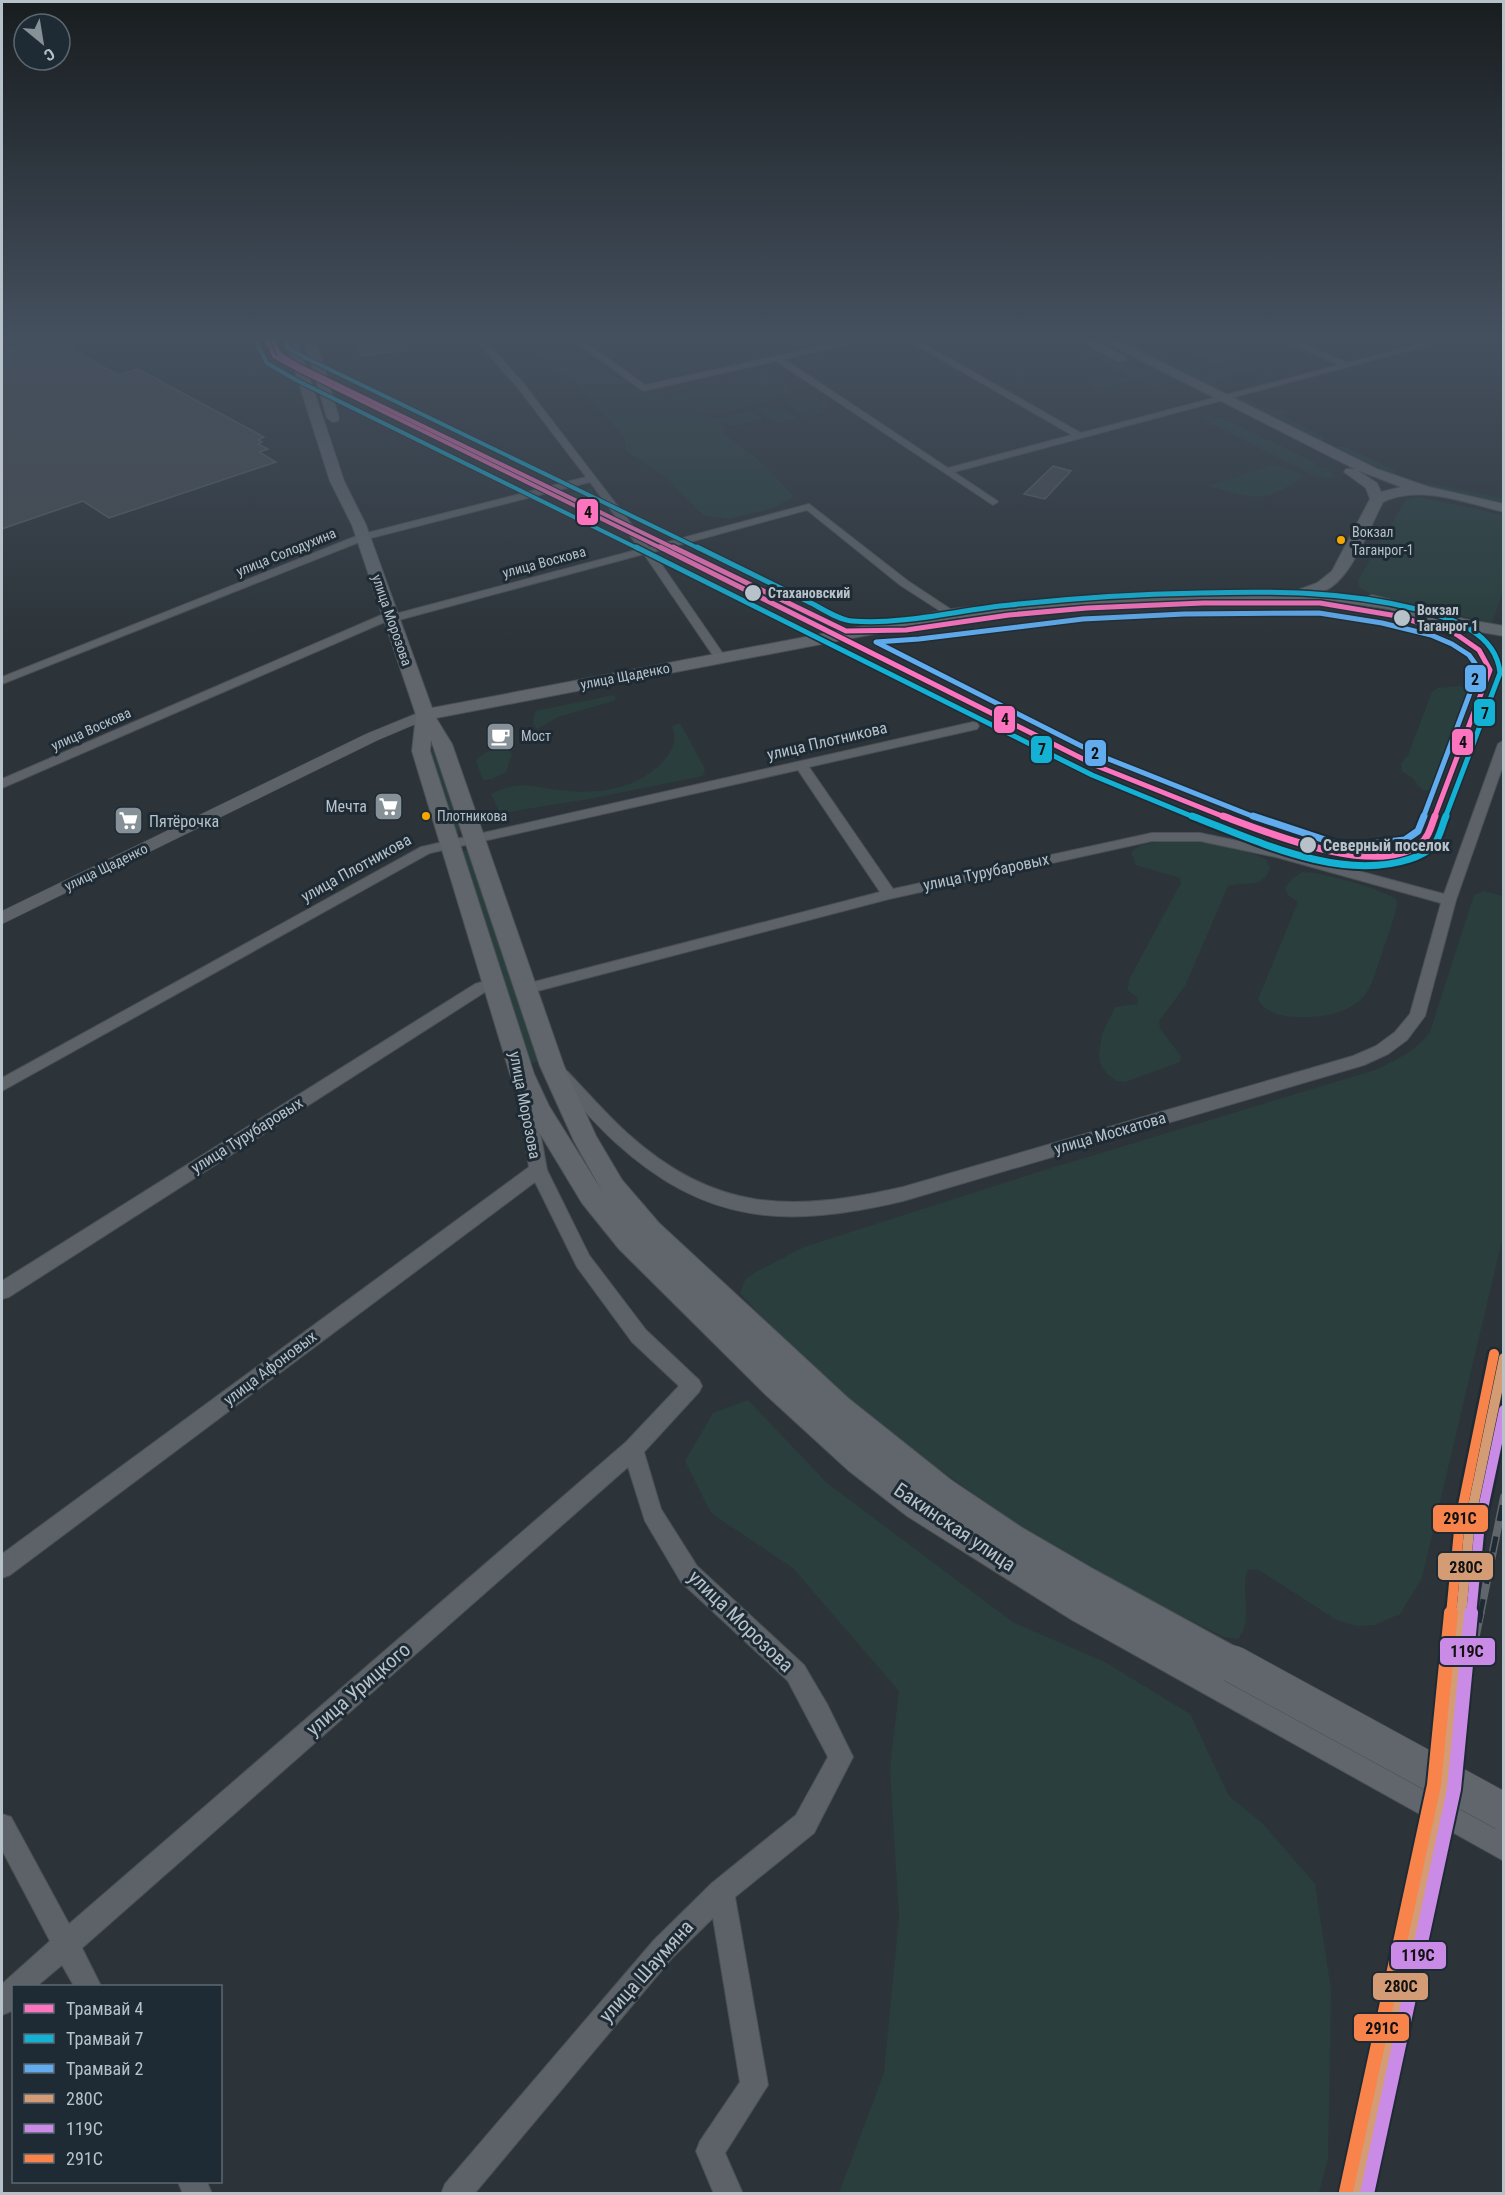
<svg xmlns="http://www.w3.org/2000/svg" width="1505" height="2195" viewBox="0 0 1505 2195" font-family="'Roboto Condensed',sans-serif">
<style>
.green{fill:#293e3d}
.building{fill:#444b4f;stroke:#545c61;stroke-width:1.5}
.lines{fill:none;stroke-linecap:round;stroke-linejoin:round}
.minor-casing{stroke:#4a5054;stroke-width:2}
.tertiary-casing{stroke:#4a5054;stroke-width:1}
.secondary-casing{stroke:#4a5054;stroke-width:2}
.minor{fill:#5c6267;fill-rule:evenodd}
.tertiary{fill:#5c6267;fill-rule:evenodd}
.secondary{fill:#60666c;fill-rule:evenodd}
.rail-far1-casing{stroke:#60666b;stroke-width:8}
.rail-casing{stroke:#60666b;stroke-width:9}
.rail-far1{stroke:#1f2b34;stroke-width:5;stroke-dasharray:16;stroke-linecap:butt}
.rail{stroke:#1f2b34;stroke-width:7;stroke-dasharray:21;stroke-linecap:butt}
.secondary-bridge-casing{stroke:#4a5054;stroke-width:38;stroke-linecap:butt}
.secondary-bridge{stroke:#60666c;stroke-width:37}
.rail-1-far1-casing{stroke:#1f2b34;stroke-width:15}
.rail-1-casing{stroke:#1f2b34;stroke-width:18}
.rail-2-far1-casing{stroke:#1f2b34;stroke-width:15}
.rail-2-casing{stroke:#1f2b34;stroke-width:18}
.rail-3-far1-casing{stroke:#1f2b34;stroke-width:15}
.rail-3-casing{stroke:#1f2b34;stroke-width:18}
.rail-1-far1{stroke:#d39c74;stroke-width:10}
.rail-1{stroke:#d39c74;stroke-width:14}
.rail-2-far1{stroke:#ca8be6;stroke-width:10}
.rail-2{stroke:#ca8be6;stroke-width:14}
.rail-3-far1{stroke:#f8844c;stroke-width:10}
.rail-3{stroke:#f8844c;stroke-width:14}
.tram-1-far2-casing{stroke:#1f2b34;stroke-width:6}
.tram-1-far1-casing{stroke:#1f2b34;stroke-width:8}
.tram-1-casing{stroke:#1f2b34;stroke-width:11}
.tram-2-far2-casing{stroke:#1f2b34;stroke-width:6}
.tram-2-far1-casing{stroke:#1f2b34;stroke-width:8}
.tram-2-casing{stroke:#1f2b34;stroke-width:11}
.tram-3-far1-casing{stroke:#1f2b34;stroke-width:8}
.tram-3-casing{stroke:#1f2b34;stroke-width:11}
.tram-1-far2{stroke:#fc73be;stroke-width:4}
.tram-1-far1{stroke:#fc73be;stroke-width:5}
.tram-1{stroke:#fc73be;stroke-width:7}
.tram-2-far2{stroke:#13b2d5;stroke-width:4}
.tram-2-far1{stroke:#13b2d5;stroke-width:5}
.tram-2{stroke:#13b2d5;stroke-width:7}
.tram-3-far1{stroke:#60acee;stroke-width:5}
.tram-3{stroke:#60acee;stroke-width:7}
.bus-dot{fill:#f7a600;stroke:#1f2b34;stroke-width:2}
.stop-dot{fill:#b6c1ca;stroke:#1f2b34;stroke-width:2}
.labels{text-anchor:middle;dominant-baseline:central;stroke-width:6;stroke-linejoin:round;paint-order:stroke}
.bus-label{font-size:14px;fill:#b6c1ca;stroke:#1f2b34;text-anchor:start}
.far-street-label{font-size:14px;fill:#b6c1ca;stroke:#1f2b34}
.far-stop-label{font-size:14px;font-weight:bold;fill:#b6c1ca;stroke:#1f2b34;text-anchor:start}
.far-poi-label{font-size:14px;fill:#b6c1ca;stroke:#1f2b34;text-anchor:start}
.street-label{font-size:16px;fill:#b6c1ca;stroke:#1f2b34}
.poi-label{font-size:16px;fill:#b6c1ca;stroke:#1f2b34;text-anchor:end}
.stop-label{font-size:16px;font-weight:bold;fill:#b6c1ca;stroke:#1f2b34;text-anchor:start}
.near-street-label{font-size:20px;fill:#b6c1ca;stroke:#1f2b34}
.line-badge{stroke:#1f2b34;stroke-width:2}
.pale-badge-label{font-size:16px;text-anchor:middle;font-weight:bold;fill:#111}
</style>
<rect width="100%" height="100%" fill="#2c3439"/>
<g class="green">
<path d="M527 340H566L603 371 671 400V396L764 376 783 383 790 389C777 406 718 411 697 414L720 419 752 410 764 419 731 426 723 421 724 433 763 464 794 497 773 508 729 519 703 515 665 476 626 451 624 437 592 402Z"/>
<polygon points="1092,340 1100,340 1209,394 1203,395"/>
<polygon points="1164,340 1181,344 1183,342 1180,340 1198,340 1229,354 1230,358 1256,368 1215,379 1214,382 1221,385 1220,392 1123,344 1135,343 1204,377 1234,370 1206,360 1214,356 1191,352"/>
<polygon points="1069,344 1084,346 1125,366 1170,392 1165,392 1140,380 1118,385 1121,391 1119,392 1095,389 1089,383 1108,382 1130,376"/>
<polygon points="814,395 829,407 821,409 825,412 806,417 783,402"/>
<polygon points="1243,399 1270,410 1289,412 1281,415 1324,436 1323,440 1320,441 1275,421 1270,415 1263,414 1239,401"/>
<polygon points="776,404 797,418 797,419 777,423 756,409"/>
<polygon points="1210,415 1227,420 1315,463 1316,467 1328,469 1327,471 1335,474 1328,479 1315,476 1202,419 1203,416"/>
<polygon points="1333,447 1346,447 1396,471 1395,473 1382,470 1363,460 1354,460"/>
<path d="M1273 465 1304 475C1263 506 1255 498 1208 486Z"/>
<polygon points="1415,481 1503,498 1503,503 1427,487"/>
<polygon points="591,488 601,510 595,512 562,495"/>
<polygon points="1418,497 1503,515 1503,591 1492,623 1373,595 1359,587 1358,580 1406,500"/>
<path d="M1460 686 1468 689 1471 696 1435 787 1432 790C1418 793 1420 784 1411 777 1408 775 1405 773 1402 771L1401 764 1408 755 1432 692 1438 688Z"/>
<polygon points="615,695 615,700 610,702 558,717 537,729 533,723 535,711"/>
<path d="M680 723 705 769 703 776 589 799 508 812 499 811 491 794C519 780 531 787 559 790 596 795 639 790 665 759 674 748 677 739 672 726Z"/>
<path d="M507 748 512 754 506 772 492 779 483 780 476 761C483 751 495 749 507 748Z"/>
<polygon points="437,749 464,830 456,832 427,751"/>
<path d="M1167 839C1201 840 1235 845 1266 859L1270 868C1264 889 1245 881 1228 886L1185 986 1159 1021 1160 1029 1181 1056 1180 1062 1125 1082 1117 1081 1107 1074 1100 1063 1099 1054 1102 1034 1115 1007 1138 1004 1137 997 1127 990 1130 978 1181 883 1180 878 1136 865 1131 852 1139 846Z"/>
<polygon points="470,850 540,1061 530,1063 461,851"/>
<path d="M1302 872C1323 872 1378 888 1396 899L1397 904C1394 921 1387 937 1382 953 1377 967 1373 985 1364 996 1348 1015 1317 1018 1294 1017 1281 1016 1264 1012 1258 999L1298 902 1288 895 1285 888 1292 879Z"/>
<path d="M1484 891 1503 896V1236L1422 1578 1400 1614 1374 1625 1356 1626 1335 1619 1259 1570 1248 1569C1239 1592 1255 1619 1238 1639L1224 1637 1093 1572 1026 1530 894 1438 856 1406 772 1328 740 1293 745 1280 754 1273 804 1247 1038 1172 1375 1070C1396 1060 1416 1051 1430 1032L1474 895Z"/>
<polygon points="748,1400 827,1483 1014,1623 1105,1662 1190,1714 1229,1796 1263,1824 1315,1884 1331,1990 1328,2158 1319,2193 839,2193 884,2073 899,1917 890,1768 899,1691 793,1568 711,1513 685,1461 713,1413"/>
</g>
<g class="building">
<polygon points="40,340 56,340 118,375 138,369 264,437 258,440 262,442 258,444 268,449 259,452 276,462 109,518 83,501 2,529 2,351"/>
<polygon points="355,340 407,340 408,350 362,356"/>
<polygon points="1053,466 1071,471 1045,499 1024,494"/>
</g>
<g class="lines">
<defs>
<g id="minor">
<polygon points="476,340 485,340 524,384 649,547 809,504 908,581 958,614 956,616 948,616 900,585 807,510 653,552 726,658 724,660 716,660 644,554 395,621 387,621 2,788 2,779 386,613 395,614 640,549 590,482 367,539 2,684 2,677 359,535 586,477 518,388"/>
<polygon points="573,340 582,340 645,385 849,340 865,340 784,359 948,468 1072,435 907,340 917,340 1081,433 1339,365 1284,340 1295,340 1348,363 1434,340 1448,340 954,472 996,500 998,502 993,505 776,361 643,391"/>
<path d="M973 722 977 723 979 726 977 729 809 767 893 889 1152 833H1200L1277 849 1444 894 1498 744 1504 740V763L1456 900 1425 1016 1407 1040 1388 1054 1364 1065 903 1201C788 1228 707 1226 615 1142 594 1123 575 1100 555 1079L553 1075 555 1071H567C587 1092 606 1114 627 1133 716 1213 792 1212 903 1187L1353 1056 1376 1046 1395 1032 1410 1014 1441 903 1276 857 1200 841H1152L889 899 526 994 521 993 518 989 521 985 526 984 880 892 798 770 430 853 2 1091V1078L421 847Z"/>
<polygon points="494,978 499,979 502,983 499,987 485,992 9,1297 2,1299 2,1281 475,984"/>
<polygon points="525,1087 531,1089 533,1093 547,1170 589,1255 646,1330 699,1380 702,1386 699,1392 644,1452 661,1509 697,1566 804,1665 827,1704 853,1757 814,1833 735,1897 768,2085 725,2153 743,2194 714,2194 696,2151 700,2141 740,2082 713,1918 672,1958 474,2194 441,2194 445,2184 654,1940 712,1883 796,1815 828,1757 788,1681 681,1582 645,1521 628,1467 82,1948 101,1986 74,1986 62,1965 37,1986 14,1986 14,2010 2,2015 2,1984 50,1941 2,1850 2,1814 11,1817 69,1924 626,1442 679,1386 632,1342 577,1267 535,1182 10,1575 2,1578 2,1554 529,1167 517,1093 519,1089"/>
<polygon points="178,2182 207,2182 212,2194 183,2194"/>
</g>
<polygon id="tertiary" points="425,710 433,715 430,718 378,740 2,924 2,911 366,734"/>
<g id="secondary">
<path d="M285 340H297L344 481 366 525 432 708 952 609 1116 593 1298 590 1317 583 1332 571 1370 499 1366 488 1344 472 1346 469H1355L1101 340H1117L1377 469 1429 487 1504 504V512C1465 503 1421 484 1383 502 1370 526 1350 583 1323 591L1366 597 1372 595 1464 619 1504 626V636L1463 629 1388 609 1341 602 1292 599 1116 603 952 619 436 718 452 744 564 1066 596 1136 622 1180 659 1223 848 1398 951 1480 1021 1527 1095 1570 1245 1652 1250 1664 1245 1676 1240 1678 1504 1823V1861L1072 1620 907 1516 849 1471 766 1395 619 1249 582 1203 530 1117 510 1074 412 751 416 715 352 525 330 481ZM1357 470 1401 487 1381 492 1377 483ZM431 740 540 1066 574 1141 602 1191 549 1106 534 1074 430 751Z"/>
<polygon points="304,340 316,340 339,418 338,421 333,422 327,418"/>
<polygon points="1079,340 1095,340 1127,358 1125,361 1117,361"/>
</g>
</defs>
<use href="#minor" class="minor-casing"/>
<use href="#tertiary" class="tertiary-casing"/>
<use href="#secondary" class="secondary-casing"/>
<use href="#minor" class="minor"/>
<use href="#tertiary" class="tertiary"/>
<use href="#secondary" class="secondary"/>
<defs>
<polyline id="rail-far1" points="1480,1615 1504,1497"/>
<polyline id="rail" points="1444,1787 1480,1613"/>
</defs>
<use href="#rail-far1" class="rail-far1-casing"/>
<use href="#rail" class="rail-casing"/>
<use href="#rail-far1" class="rail-far1"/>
<use href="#rail" class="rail"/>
<defs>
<polyline id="secondary-bridge" points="1233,1664 1504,1812"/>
</defs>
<use href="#secondary-bridge" class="secondary-bridge-casing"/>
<use href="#secondary-bridge" class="secondary-bridge"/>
<defs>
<polyline id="rail-1-far1" points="1461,1615 1470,1521 1504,1358"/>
<polyline id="rail-1" points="1356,2194 1444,1787 1461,1613"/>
<polyline id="rail-2-far1" points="1471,1615 1480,1523 1504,1410"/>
<polyline id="rail-2" points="1367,2194 1454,1789 1471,1613"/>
<polyline id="rail-3-far1" points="1451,1615 1460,1520 1494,1354"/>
<polyline id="rail-3" points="1346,2192 1434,1785 1451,1613"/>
</defs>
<use href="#rail-1-far1" class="rail-1-far1-casing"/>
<use href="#rail-1" class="rail-1-casing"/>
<use href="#rail-2-far1" class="rail-2-far1-casing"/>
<use href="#rail-2" class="rail-2-casing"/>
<use href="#rail-3-far1" class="rail-3-far1-casing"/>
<use href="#rail-3" class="rail-3-casing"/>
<use href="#rail-1-far1" class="rail-1-far1"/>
<use href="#rail-1" class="rail-1"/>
<use href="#rail-2-far1" class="rail-2-far1"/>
<use href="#rail-2" class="rail-2"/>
<use href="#rail-3-far1" class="rail-3-far1"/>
<use href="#rail-3" class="rail-3"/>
<defs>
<g id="tram-1-far2">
<polyline points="267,340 274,356 301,371 663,549"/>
<polyline points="273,340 279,354 299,366 676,549"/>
</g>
<g id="tram-1-far1">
<polyline points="660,547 1097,766 1227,818"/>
<polyline points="673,547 846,631 906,630 1009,615 1087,608 1203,603 1320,603 1397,616 1456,634 1479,650 1490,670 1434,818"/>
</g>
<path id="tram-1" d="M1223 816C1269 833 1376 878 1420 844 1429 837 1431 826 1435 816"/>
<g id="tram-2-far2">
<polyline points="285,340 287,347 304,357 700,549"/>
<polyline points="257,344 267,363 296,380 639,549"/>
</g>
<g id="tram-2-far1">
<polyline points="636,547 1092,775 1196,818"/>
<path d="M697 547C735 566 773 584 811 603 823 609 839 620 852 621 905 625 958 610 1010 605 1073 598 1137 594 1200 593 1274 591 1344 591 1416 609 1451 618 1496 632 1500 673L1445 818"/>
</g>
<path id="tram-2" d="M1192 816C1257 841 1340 882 1410 859 1419 856 1426 853 1433 846 1440 838 1442 825 1446 816"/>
<polyline id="tram-3-far1" points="1257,818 1101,756 876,642 919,639 1083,619 1184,614 1319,613 1382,623 1431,635 1452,644 1469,655 1479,669 1423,818"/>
<polyline id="tram-3" points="1253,816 1337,844 1360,845 1405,840 1418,831 1424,816"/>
</defs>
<use href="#tram-1-far2" class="tram-1-far2-casing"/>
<use href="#tram-1-far1" class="tram-1-far1-casing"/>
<use href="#tram-1" class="tram-1-casing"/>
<use href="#tram-2-far2" class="tram-2-far2-casing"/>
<use href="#tram-2-far1" class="tram-2-far1-casing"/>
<use href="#tram-2" class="tram-2-casing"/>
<use href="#tram-3-far1" class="tram-3-far1-casing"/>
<use href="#tram-3" class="tram-3-casing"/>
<use href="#tram-1-far2" class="tram-1-far2"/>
<use href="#tram-1-far1" class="tram-1-far1"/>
<use href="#tram-1" class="tram-1"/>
<use href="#tram-2-far2" class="tram-2-far2"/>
<use href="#tram-2-far1" class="tram-2-far1"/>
<use href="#tram-2" class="tram-2"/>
<use href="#tram-3-far1" class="tram-3-far1"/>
<use href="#tram-3" class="tram-3"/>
</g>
<linearGradient id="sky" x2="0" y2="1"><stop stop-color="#181d1f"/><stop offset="0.52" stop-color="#45505f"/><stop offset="1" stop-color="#45505f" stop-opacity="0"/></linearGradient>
<rect width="1505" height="648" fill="url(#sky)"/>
<defs>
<symbol id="cafe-square" viewBox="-11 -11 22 22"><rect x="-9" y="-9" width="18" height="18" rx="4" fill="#869097" stroke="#1f2b34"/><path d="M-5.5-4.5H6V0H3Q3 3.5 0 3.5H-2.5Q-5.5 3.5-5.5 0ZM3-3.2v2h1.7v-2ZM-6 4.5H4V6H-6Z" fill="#fff"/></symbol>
<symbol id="supermarket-square" viewBox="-11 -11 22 22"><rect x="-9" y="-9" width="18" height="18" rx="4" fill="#869097" stroke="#1f2b34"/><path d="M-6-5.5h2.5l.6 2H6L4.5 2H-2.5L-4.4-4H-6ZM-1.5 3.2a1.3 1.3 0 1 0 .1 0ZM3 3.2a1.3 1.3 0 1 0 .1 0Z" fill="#fff"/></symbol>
</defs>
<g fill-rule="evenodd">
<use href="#cafe-square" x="484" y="720" width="33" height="33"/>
<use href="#supermarket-square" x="372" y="790" width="33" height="33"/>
<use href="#supermarket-square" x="112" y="804" width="33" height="33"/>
</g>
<g class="bus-dot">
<circle cx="1341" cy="540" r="5"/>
<circle cx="426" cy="816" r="5"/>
</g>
<g class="stop-dot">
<circle cx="753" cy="593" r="9"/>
<circle cx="1402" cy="618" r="9"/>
<circle cx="1308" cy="845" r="9"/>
</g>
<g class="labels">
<g class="bus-label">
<text x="1352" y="532">Вокзал<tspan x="1352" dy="18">Таганрог-1</tspan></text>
<text x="437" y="816">Плотникова</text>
</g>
<g class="far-street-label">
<text transform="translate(286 552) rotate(-22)">улица Солодухина</text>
<text transform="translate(544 562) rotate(-15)">улица Воскова</text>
<text transform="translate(392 620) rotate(71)">улица Морозова</text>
<text transform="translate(625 676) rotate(-11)">улица Щаденко</text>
<text transform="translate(91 729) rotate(-24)">улица Воскова</text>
<text transform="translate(106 867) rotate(-26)">улица Щаденко</text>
</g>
<g class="far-stop-label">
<text x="768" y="593">Стахановский</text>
<text x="1417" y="610">Вокзал<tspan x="1417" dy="16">Таганрог 1</tspan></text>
</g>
<g class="far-poi-label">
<text x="521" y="736">Мост</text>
</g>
<g class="street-label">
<text transform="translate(827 741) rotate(-13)">улица Плотникова</text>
<text transform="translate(356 868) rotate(-29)">улица Плотникова</text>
<text transform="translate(986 872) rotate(-12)">улица Турубаровых</text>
<text transform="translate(525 1105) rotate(79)">улица Морозова</text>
<text transform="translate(1110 1133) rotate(-16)">улица Москатова</text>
<text transform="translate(247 1135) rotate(-32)">улица Турубаровых</text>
<text transform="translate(270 1368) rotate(-37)">улица Афоновых</text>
</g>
<g class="poi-label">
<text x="367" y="806">Мечта</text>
<text x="149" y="821" text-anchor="start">Пятёрочка</text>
</g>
<g class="stop-label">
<text x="1323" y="845">Северный поселок</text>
</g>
<g class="near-street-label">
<text transform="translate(955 1527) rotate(34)">Бакинская улица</text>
<text transform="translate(741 1621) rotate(44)">улица Морозова</text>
<text transform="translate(358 1689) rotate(-41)">улица Урицкого</text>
<text transform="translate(646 1971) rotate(-48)">улица Шаумяна</text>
</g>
</g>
<g class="line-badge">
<rect x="576" y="498" width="23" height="28" rx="6" fill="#fc73be"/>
<rect x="1464" y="664" width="23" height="29" rx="6" fill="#60acee"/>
<rect x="1473" y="698" width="23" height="29" rx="6" fill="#13b2d5"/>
<rect x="993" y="705" width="23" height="29" rx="6" fill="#fc73be"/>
<rect x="1451" y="728" width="23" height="28" rx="6" fill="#fc73be"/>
<rect x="1030" y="735" width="23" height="29" rx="6" fill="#13b2d5"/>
<rect x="1084" y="739" width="23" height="28" rx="6" fill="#60acee"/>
<rect x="1432" y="1504" width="57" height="29" rx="6" fill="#f8844c"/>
<rect x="1437" y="1552" width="57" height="29" rx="6" fill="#d39c74"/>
<rect x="1439" y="1637" width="57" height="29" rx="6" fill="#ca8be6"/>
<rect x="1390" y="1941" width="57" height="29" rx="6" fill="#ca8be6"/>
<rect x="1372" y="1972" width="57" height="29" rx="6" fill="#d39c74"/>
<rect x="1353" y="2013" width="57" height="29" rx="6" fill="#f8844c"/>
</g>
<g class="pale-badge-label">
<text x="588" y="518">4</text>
<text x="1475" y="685">2</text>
<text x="1485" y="719">7</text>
<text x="1005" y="725">4</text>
<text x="1463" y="748">4</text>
<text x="1042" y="755">7</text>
<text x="1095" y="759">2</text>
<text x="1460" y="1524">291С</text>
<text x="1466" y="1573">280С</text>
<text x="1467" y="1657">119С</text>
<text x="1418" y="1961">119С</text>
<text x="1401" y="1992">280С</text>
<text x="1382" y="2034">291С</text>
</g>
<rect width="1505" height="2195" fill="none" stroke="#b6c1ca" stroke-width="6"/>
<rect x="12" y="1985" width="210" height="198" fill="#1f2b34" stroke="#5b6770" stroke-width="1.5"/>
<rect x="24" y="2004" width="30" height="9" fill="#fc73be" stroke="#5b6770" stroke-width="1.5"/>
<text x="66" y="2015" font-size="18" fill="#b6c1ca">Трамвай 4</text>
<rect x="24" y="2034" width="30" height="9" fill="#13b2d5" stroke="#5b6770" stroke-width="1.5"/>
<text x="66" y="2045" font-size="18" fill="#b6c1ca">Трамвай 7</text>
<rect x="24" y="2064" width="30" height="9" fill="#60acee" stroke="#5b6770" stroke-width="1.5"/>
<text x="66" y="2075" font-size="18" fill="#b6c1ca">Трамвай 2</text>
<rect x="24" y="2094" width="30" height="9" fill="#d39c74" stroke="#5b6770" stroke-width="1.5"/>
<text x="66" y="2105" font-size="18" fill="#b6c1ca">280С</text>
<rect x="24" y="2124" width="30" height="9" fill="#ca8be6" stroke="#5b6770" stroke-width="1.5"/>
<text x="66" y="2135" font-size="18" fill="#b6c1ca">119С</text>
<rect x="24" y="2154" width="30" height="9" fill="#f8844c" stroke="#5b6770" stroke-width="1.5"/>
<text x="66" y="2165" font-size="18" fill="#b6c1ca">291С</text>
<g transform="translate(42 42) rotate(150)"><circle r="28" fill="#1f2b34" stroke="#5b6770" stroke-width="1.5"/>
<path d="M0-4.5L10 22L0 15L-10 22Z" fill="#869097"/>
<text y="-9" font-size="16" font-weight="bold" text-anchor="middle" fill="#b6c1ca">С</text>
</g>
</svg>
